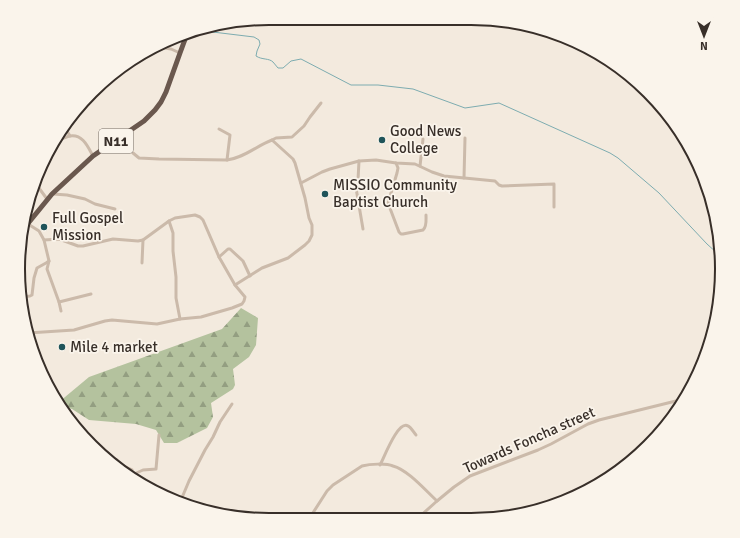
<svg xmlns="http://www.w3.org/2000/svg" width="740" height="538" viewBox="0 0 740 538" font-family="Signika,sans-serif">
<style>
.forest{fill:url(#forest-firs)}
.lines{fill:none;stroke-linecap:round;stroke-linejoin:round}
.stream{stroke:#7dacb0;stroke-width:1}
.minor{stroke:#cbbaaa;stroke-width:3}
.trunk{stroke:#6a584e;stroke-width:5}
.poi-dot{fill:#1f545a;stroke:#faf4eb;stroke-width:1.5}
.labels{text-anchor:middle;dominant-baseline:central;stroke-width:3.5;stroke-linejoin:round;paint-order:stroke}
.shield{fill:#faf4eb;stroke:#726a63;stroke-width:1}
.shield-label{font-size:14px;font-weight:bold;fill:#382f29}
.poi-label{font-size:15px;fill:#382f29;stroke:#faf4eb;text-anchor:start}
.street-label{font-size:15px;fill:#382f29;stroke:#faf4eb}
.rim{fill:none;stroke:#382f29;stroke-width:2}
</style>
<defs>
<pattern id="forest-firs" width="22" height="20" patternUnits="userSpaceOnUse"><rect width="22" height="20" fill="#b4c29e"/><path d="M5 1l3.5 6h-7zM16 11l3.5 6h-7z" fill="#939e81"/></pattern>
</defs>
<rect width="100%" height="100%" fill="#f3eade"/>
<polygon class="forest" points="241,308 258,318 256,345 249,357 233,369 235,385 233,389 211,403 213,417 207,428 177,443 164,443 156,430 136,424 89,420 72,409 61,406 59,402 89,377 222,329"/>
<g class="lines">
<path class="stream" d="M196 30 254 37 259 40 260 44 257 51 256 56C262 60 269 58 273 62 275 64 276 66 278 68H283L291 61 301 59 351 85H378L413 89 465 108 499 103 610 153 618 158 659 193 707 244 717 253"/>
<g class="minor">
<polyline points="159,47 171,49 180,53"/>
<polyline points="66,125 67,131 70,136"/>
<polyline points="219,129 230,135 227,160"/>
<polyline points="272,140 276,138 292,137 304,126 310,117 321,103"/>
<path d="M54 142C59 140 65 137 70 136 83 134 88 147 93 156"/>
<path d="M113 144 127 148 139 158 159 159 227 160C244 158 256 146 272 140L293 159 295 163 305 198 309 218 312 225V235L309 241 305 245 288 258 262 268 235 285"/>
<polyline points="359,161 358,180 356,188 363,229"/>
<path d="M396 163 398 168 397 173 388 203 399 232 401 234H403L423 230C427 227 426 220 426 215"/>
<polyline points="420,166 423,139"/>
<polyline points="464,178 465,138"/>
<polyline points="301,183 322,172 330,169 359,161 376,160 396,163 415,164 432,172 444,176 495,181 499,185 502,186 554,184 554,207"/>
<polyline points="36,184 47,199"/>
<polyline points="53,194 67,195 85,199 95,204 115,209"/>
<polyline points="169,221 173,233 173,251 176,277 176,298 180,319"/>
<polyline points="28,224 39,231 44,240 49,261 47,269 59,302 61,311"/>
<polyline points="219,257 228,249 230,249 243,261 250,276"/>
<polyline points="142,263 143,240"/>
<polyline points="20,297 30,296 32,295 34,278 37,268 46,263 49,261"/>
<polyline points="59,302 91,294"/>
<polyline points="28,333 74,330 105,321 112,320 157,324 180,319 201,317 232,308 242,304 244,301 245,297 235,285 219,257 203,220 200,217 195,215 175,218 169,221 143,240 138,241 113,239 83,246 78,246 59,239 44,240"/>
<polyline points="108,460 117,460 118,464 132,470 131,477"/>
<path d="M380 465C384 458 398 420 408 426 411 427 414 433 416 435"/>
<polyline points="132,475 143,470 156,469 159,435"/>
<polyline points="181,500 189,481 205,450 213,437 220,422 232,404"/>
<polyline points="418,518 437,501 454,487 470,476 538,450 551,444 588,424 599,420 684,399"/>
<path d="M309 519 327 491 333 485 362 466C370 464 386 463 393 466 408 470 425 490 437 501"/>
</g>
<polyline class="trunk" points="21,232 52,194 93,156 144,121 155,110 161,102 166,92 180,53 187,34"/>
</g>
<g class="poi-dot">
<circle cx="382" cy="140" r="4"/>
<circle cx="325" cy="194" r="4"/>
<circle cx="44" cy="227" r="4"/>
<circle cx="62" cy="347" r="4"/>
</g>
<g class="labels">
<rect class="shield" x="99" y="129" width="34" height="24" rx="3"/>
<g class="shield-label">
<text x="116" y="141">N11</text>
</g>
<g class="poi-label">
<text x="390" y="131">Good News<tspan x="390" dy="17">College</tspan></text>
<text x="333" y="185">MISSIO Community<tspan x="333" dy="17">Baptist Church</tspan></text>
<text x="52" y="218">Full Gospel<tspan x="52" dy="17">Mission</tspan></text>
<text x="70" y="347">Mile 4 market</text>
</g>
<g class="street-label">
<text transform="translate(529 440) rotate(-24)">Towards Foncha street</text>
</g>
</g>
<path d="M0 0H740V538H0ZM269 25H471A244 244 0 0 1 715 269V269A244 244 0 0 1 471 513H269A244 244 0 0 1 25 269V269A244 244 0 0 1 269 25Z" fill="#faf4eb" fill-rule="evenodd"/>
<path class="rim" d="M269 25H471A244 244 0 0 1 715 269V269A244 244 0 0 1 471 513H269A244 244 0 0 1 25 269V269A244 244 0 0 1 269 25Z"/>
<g transform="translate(704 36) rotate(180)" stroke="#faf4eb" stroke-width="3" paint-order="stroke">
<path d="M0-3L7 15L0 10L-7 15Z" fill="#382f29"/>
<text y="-6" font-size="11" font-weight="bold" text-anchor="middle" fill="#382f29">N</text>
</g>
</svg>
